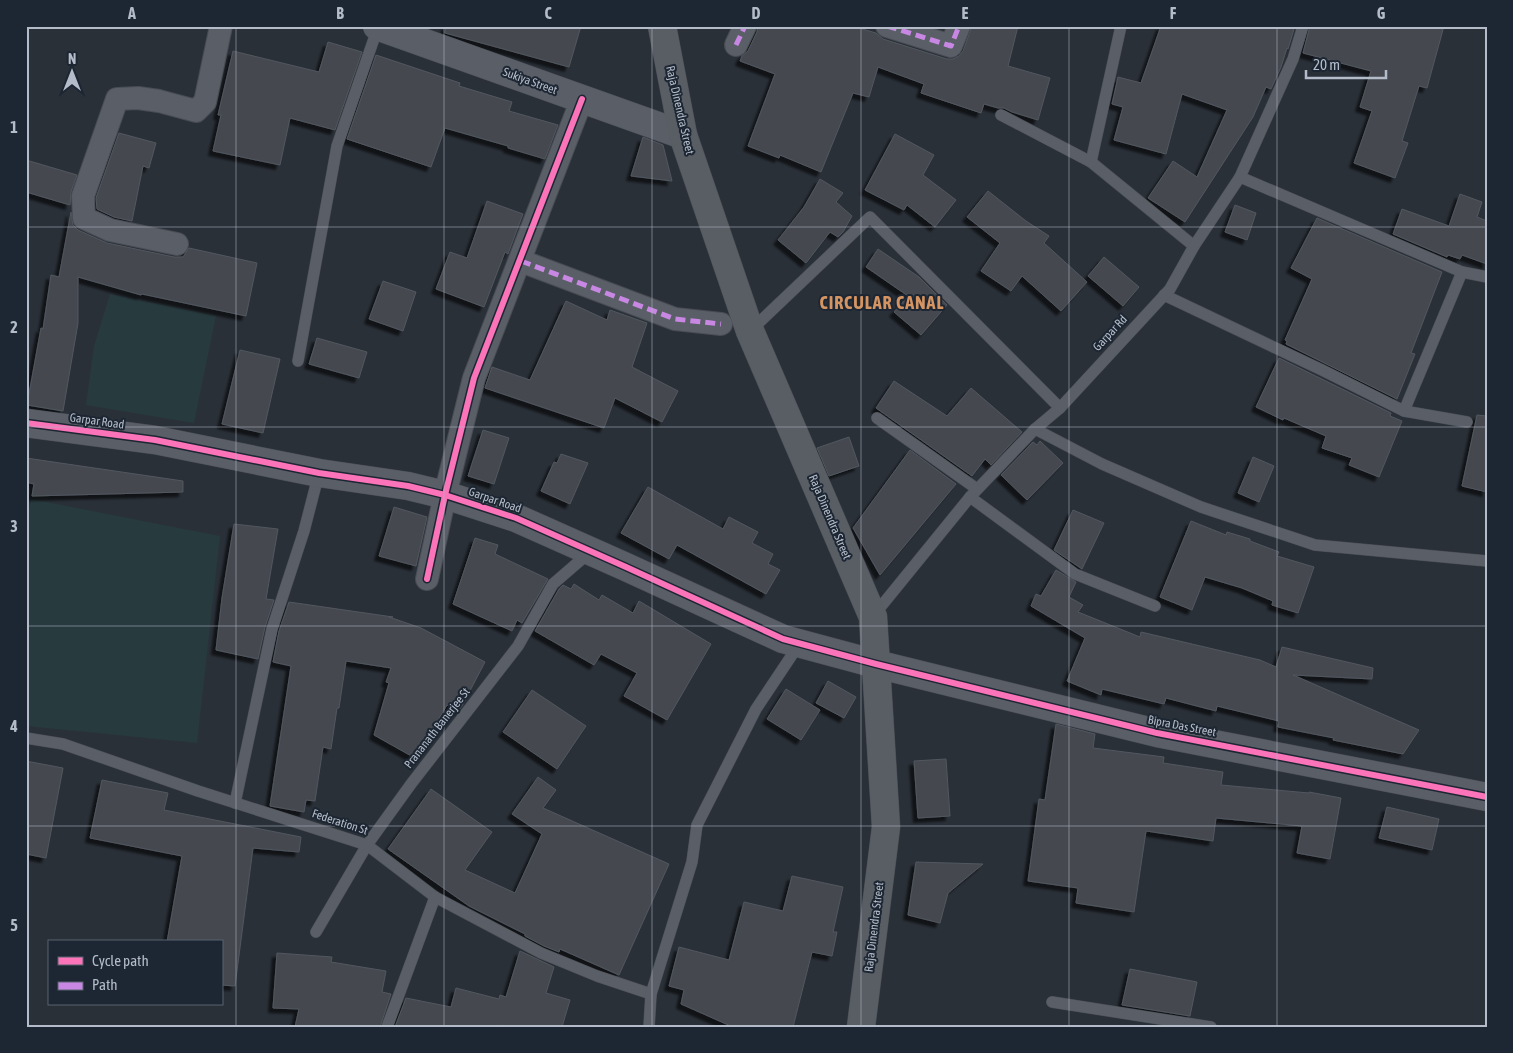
<svg xmlns="http://www.w3.org/2000/svg" width="1513" height="1053" viewBox="0 0 1513 1053" font-family="'Asap Condensed',sans-serif">
<style>
.green{fill:#273a3e}
.building{fill:#444950;stroke:#52575f;filter:url(#shadow)}
.lines{fill:none;stroke-linecap:round;stroke-linejoin:round}
.service-casing{stroke:#484c53;stroke-width:12}
.minor-casing{stroke:#484c53;stroke-width:24}
.tertiary-casing{stroke:#484c53;stroke-width:29}
.secondary-casing{stroke:#484c53;stroke-width:29}
.service{stroke:#5a5e66;stroke-width:11}
.minor{stroke:#5a5e66;stroke-width:22}
.tertiary{stroke:#5a5e66;stroke-width:28}
.secondary{stroke:#595d64;stroke-width:28}
.quiet{stroke:#c787e3;stroke-width:5;stroke-dasharray:10 5;stroke-linecap:butt}
.cycleway-casing{stroke:#1d2633;stroke-width:9}
.cycleway{stroke:#fb73b8;stroke-width:6}
.grid{fill:none;stroke:#b4bcc9;stroke-width:1;stroke-opacity:0.55}
.labels{text-anchor:middle;dominant-baseline:central;stroke-width:4;stroke-linejoin:round;paint-order:stroke}
.street-label{font-size:12px;fill:#b4bcc9;stroke:#1d2633}
.district-label{font-size:18px;font-weight:bold;letter-spacing:1px;fill:#d59563;stroke:#1d2633}
.neatline{fill:none;stroke:#b4bcc9;stroke-width:2}
.grid-label{font-size:16px;text-anchor:middle;font-weight:bold;fill:#b4bcc9}
</style>
<defs>
<filter id="shadow"><feDropShadow dx="-4.5" dy="4.5" stdDeviation="1" flood-color="#0009"/></filter>
</defs>
<rect width="100%" height="100%" fill="#2a3038"/>
<g class="green">
<polygon points="110,294 216,316 194,423 86,405 94,346"/>
<polygon points="31,499 220,536 197,743 26,726 26,524"/>
</g>
<g class="building">
<polygon points="446,26 581,26 569,67 445,33"/>
<polygon points="758,26 852,26 876,33 883,39 947,59 953,59 959,56 963,51 972,26 1018,26 1008,66 1050,78 1038,120 1012,112 1004,108 998,108 984,104 981,113 921,93 924,84 878,67 869,97 853,93 821,172 780,155 779,158 748,146 775,74 740,61 742,56 748,51 757,32"/>
<polygon points="1161,26 1295,26 1288,49 1287,48 1281,67 1271,89 1266,87 1253,117 1185,222 1148,198 1173,161 1197,177 1227,110 1182,94 1166,154 1114,140 1123,107 1112,104 1118,77 1141,83"/>
<polygon points="1310,26 1444,26 1427,88 1419,86 1402,141 1408,143 1395,178 1354,163 1372,111 1360,107 1371,71 1303,53"/>
<polygon points="328,42 362,52 335,130 290,118 280,165 213,151 221,115 218,115 233,51 319,72"/>
<polygon points="376,55 460,83 459,86 512,102 509,111 558,125 545,159 508,148 508,146 445,128 431,167 347,139"/>
<polygon points="119,133 156,143 149,168 143,166 132,221 114,217 97,209 96,198"/>
<polygon points="895,134 934,155 923,175 956,200 935,227 907,205 904,210 865,190"/>
<polygon points="643,137 663,145 672,181 631,176"/>
<polygon points="26,160 77,175 71,192 70,205 26,192"/>
<polygon points="820,179 843,193 836,202 852,216 843,232 838,237 830,232 806,263 778,240 804,207"/>
<polygon points="988,191 1026,221 1049,236 1044,243 1087,282 1061,311 1022,276 1011,291 981,271 1000,243 967,217"/>
<polygon points="1460,194 1482,202 1477,217 1487,221 1487,264 1462,255 1460,259 1448,255 1447,257 1393,234 1402,209 1449,226"/>
<polygon points="487,201 523,214 508,254 505,252 484,307 436,289 450,252 467,258"/>
<polygon points="1235,205 1256,213 1247,240 1225,232"/>
<polygon points="71,212 73,225 78,230 107,243 174,257 183,257 189,248 257,263 246,316 142,294 141,295 78,277 78,323 63,411 27,405 41,328 43,329 51,275 59,277"/>
<polygon points="1317,218 1442,272 1411,353 1415,354 1397,399 1286,344 1287,341 1285,340 1312,279 1291,268"/>
<polygon points="878,249 919,277 947,305 921,335 894,312 908,296 866,267"/>
<polygon points="1104,257 1139,287 1123,306 1088,276"/>
<polygon points="383,281 416,292 403,331 369,319"/>
<polygon points="566,301 607,320 610,310 647,323 632,367 678,391 662,422 615,398 604,428 485,388 492,367 530,380"/>
<polygon points="317,338 367,352 359,378 309,364"/>
<polygon points="240,350 280,359 263,433 222,424"/>
<polygon points="1279,358 1391,413 1390,416 1402,421 1379,477 1349,465 1352,458 1322,448 1326,436 1284,418 1283,420 1256,407"/>
<polygon points="894,381 947,416 971,388 1022,432 991,465 985,459 972,476 876,408"/>
<polygon points="1477,415 1487,416 1487,492 1462,486"/>
<polygon points="483,430 509,438 494,484 468,476"/>
<polygon points="849,437 859,466 829,476 817,448"/>
<polygon points="1040,441 1063,463 1027,500 1001,475 1033,442 1037,445"/>
<polygon points="910,450 956,484 880,575 853,528"/>
<polygon points="561,454 588,463 570,504 541,491 554,462 557,463"/>
<polygon points="1253,457 1274,466 1259,502 1238,493"/>
<polygon points="26,458 183,481 183,492 32,496 34,484 26,482"/>
<polygon points="648,487 723,529 729,517 758,532 752,543 773,554 768,564 780,570 766,594 677,545 669,559 621,533"/>
<polygon points="394,507 427,517 416,566 379,556"/>
<polygon points="1073,510 1104,523 1082,569 1054,550"/>
<polygon points="1191,521 1226,535 1227,532 1250,539 1250,541 1279,552 1277,556 1314,567 1298,613 1272,605 1273,601 1242,588 1205,577 1192,610 1160,597"/>
<polygon points="234,524 278,529 266,599 274,600 265,627 258,659 216,650 222,598"/>
<polygon points="475,538 498,545 495,554 548,579 522,623 517,620 512,631 453,604"/>
<polygon points="1056,570 1076,582 1069,597 1083,605 1078,612 1140,637 1141,632 1260,660 1276,667 1282,647 1373,668 1372,679 1293,675 1419,730 1403,754 1333,740 1334,738 1278,727 1279,721 1217,706 1216,711 1166,698 1164,704 1102,689 1101,695 1067,681 1085,638 1031,606 1036,594 1041,596"/>
<polygon points="574,584 599,600 602,595 633,613 639,601 711,644 667,720 624,696 637,673 601,654 594,665 535,631 559,589 563,585 571,589"/>
<polygon points="289,602 393,617 389,617 421,628 485,662 462,706 458,711 447,705 415,758 374,735 389,683 386,682 391,668 346,661 339,708 337,708 331,749 323,747 315,801 306,800 304,812 270,806 291,666 273,662 279,631"/>
<polygon points="828,681 856,697 844,718 816,703"/>
<polygon points="786,689 820,710 801,740 767,719"/>
<polygon points="532,690 586,726 557,769 503,732"/>
<polygon points="1056,724 1095,734 1093,748 1164,757 1163,763 1223,772 1221,785 1309,793 1309,792 1341,798 1330,859 1297,853 1302,826 1216,818 1213,841 1146,831 1134,912 1076,903 1078,888 1028,881 1039,799 1045,800"/>
<polygon points="946,759 950,816 918,818 914,761"/>
<polygon points="26,761 63,768 46,858 26,854"/>
<polygon points="538,777 556,790 543,808 669,864 619,975 560,949 559,952 544,946 525,936 525,934 469,906 388,849 431,789 492,832 465,870 515,893 542,834 512,814"/>
<polygon points="102,780 168,793 164,810 301,837 299,852 253,848 235,986 221,985 221,942 167,942 182,856 90,838"/>
<polygon points="1387,807 1439,819 1432,850 1379,838"/>
<polygon points="916,862 983,864 948,893 940,923 908,915"/>
<polygon points="792,876 843,887 833,932 837,932 832,956 812,952 793,1027 733,1027 681,1004 684,990 669,986 679,947 729,960 744,902 783,911"/>
<polygon points="520,951 554,967 546,993 570,1000 562,1027 500,1027 496,1025 496,1027 395,1027 406,998 451,1007 456,988 499,999 500,995 506,997"/>
<polygon points="277,953 332,957 331,962 386,971 382,992 391,994 380,1027 295,1027 299,1009 273,1008"/>
<polygon points="1130,969 1197,982 1190,1016 1122,1005"/>
</g>
<g class="lines">
<defs>
<g id="service">
<polyline points="1001,115 1091,162 1194,246"/>
<polyline points="1091,162 1121,26"/>
<polyline points="1240,177 1462,272 1487,277"/>
<polyline points="1164,295 1322,370 1404,411 1467,422"/>
<polyline points="750,331 870,217 1060,408"/>
<polyline points="298,361 337,146 378,27"/>
<polyline points="1404,411 1462,272"/>
<polyline points="877,418 977,489"/>
<polyline points="1035,429 1102,464 1201,507 1315,545 1487,561"/>
<polyline points="970,497 1075,574 1155,606"/>
<polyline points="874,615 970,497 1035,429 1060,408 1170,289 1194,246 1240,177 1293,59 1303,26"/>
<polyline points="26,738 63,744 198,791 367,845 435,897 541,953 597,976 651,994"/>
<polyline points="235,803 272,629 304,531 319,473"/>
<polyline points="316,932 367,845 411,784 518,646 553,584 590,552"/>
<polyline points="1052,1002 1211,1027"/>
<polyline points="387,1027 435,897"/>
<polyline points="649,1027 651,994 692,862 697,825 756,709 800,643"/>
</g>
<g id="minor">
<polyline points="887,26 951,46 959,26"/>
<polyline points="736,45 745,26"/>
<polyline points="177,244 110,230 84,218 83,196 117,99 138,98 159,101 196,111 205,102 221,26"/>
<polyline points="521,261 675,319 721,324"/>
<polyline points="427,579 445,495 474,378 582,99"/>
</g>
<g id="tertiary">
<polyline points="377,26 683,135"/>
<polyline points="26,423 155,440 319,473 408,486 445,495 516,518 626,567 783,639 876,664 1157,733 1487,797"/>
</g>
<polyline id="secondary" points="662,26 683,135 750,331 873,617 886,827 861,1027"/>
</defs>
<use href="#service" class="service-casing"/>
<use href="#minor" class="minor-casing"/>
<use href="#tertiary" class="tertiary-casing"/>
<use href="#secondary" class="secondary-casing"/>
<use href="#service" class="service"/>
<use href="#minor" class="minor"/>
<use href="#tertiary" class="tertiary"/>
<use href="#secondary" class="secondary"/>
<g class="quiet">
<polyline points="887,26 951,46 959,26"/>
<polyline points="736,45 745,26"/>
<polyline points="521,261 675,319 721,324"/>
</g>
<defs>
<g id="cycleway">
<polyline points="26,423 155,440 319,473 408,486 445,495 516,518 626,567 783,639 876,664 1157,733 1487,797"/>
<polyline points="427,579 445,495 474,378 582,99"/>
</g>
</defs>
<use href="#cycleway" class="cycleway-casing"/>
<use href="#cycleway" class="cycleway"/>
</g>
<path class="grid" d="M236 26V1027M444 26V1027M652 26V1027M861 26V1027M1069 26V1027M1277 26V1027M26 227H1487M26 427H1487M26 626H1487M26 826H1487"/>
<g class="labels">
<g class="street-label">
<text transform="translate(530 81) rotate(20)">Sukiya Street</text>
<text transform="translate(680 110) rotate(77)">Raja Dinendra Street</text>
<text transform="translate(1110 333) rotate(-47)">Garpar Rd</text>
<text transform="translate(97 421) rotate(8)">Garpar Road</text>
<text transform="translate(495 500) rotate(19)">Garpar Road</text>
<text transform="translate(830 517) rotate(67)">Raja Dinendra Street</text>
<text transform="translate(1182 726) rotate(11)">Bipra Das Street</text>
<text transform="translate(437 728) rotate(-52)">Prananath Banerjee St</text>
<text transform="translate(340 822) rotate(18)">Federation St</text>
<text transform="translate(874 927) rotate(-83)">Raja Dinendra Street</text>
</g>
<g class="district-label">
<text x="882" y="302">CIRCULAR CANAL</text>
</g>
</g>
<rect width="1513" height="1053" fill="none" stroke="#1d2633" stroke-width="55"/>
<rect x="48" y="940" width="175" height="65" fill="#1d2633" stroke="#59626f"/>
<rect x="58" y="957" width="25" height="8" fill="#fb73b8" stroke="#59626f"/>
<text x="92" y="966" font-size="15" fill="#b4bcc9">Cycle path</text>
<rect x="58" y="982" width="25" height="8" fill="#c787e3" stroke="#59626f"/>
<text x="92" y="990" font-size="15" fill="#b4bcc9">Path</text>
<g transform="translate(72 72)" stroke="#1d2633" stroke-width="4" paint-order="stroke">
<path d="M0-4L9 19L0 12L-9 19Z" fill="#b4bcc9"/>
<text y="-8" font-size="14" font-weight="bold" text-anchor="middle" fill="#b4bcc9">N</text>
</g>
<path d="M1306 70v8h80v-8" fill="none" stroke="#b4bcc9" stroke-width="2.5"/>
<text x="1313" y="70" font-size="15" fill="#b4bcc9" stroke="#1d2633" stroke-width="4" paint-order="stroke">20 m</text>
<rect x="28" y="28" width="1458" height="998" class="neatline"/>
<g class="grid-label">
<text x="132" y="19">A</text>
<text x="340" y="19">B</text>
<text x="548" y="19">C</text>
<text x="756" y="19">D</text>
<text x="965" y="19">E</text>
<text x="1173" y="19">F</text>
<text x="1381" y="19">G</text>
<text x="14" y="133">1</text>
<text x="14" y="333">2</text>
<text x="14" y="532">3</text>
<text x="14" y="732">4</text>
<text x="14" y="931">5</text>
</g>
</svg>
